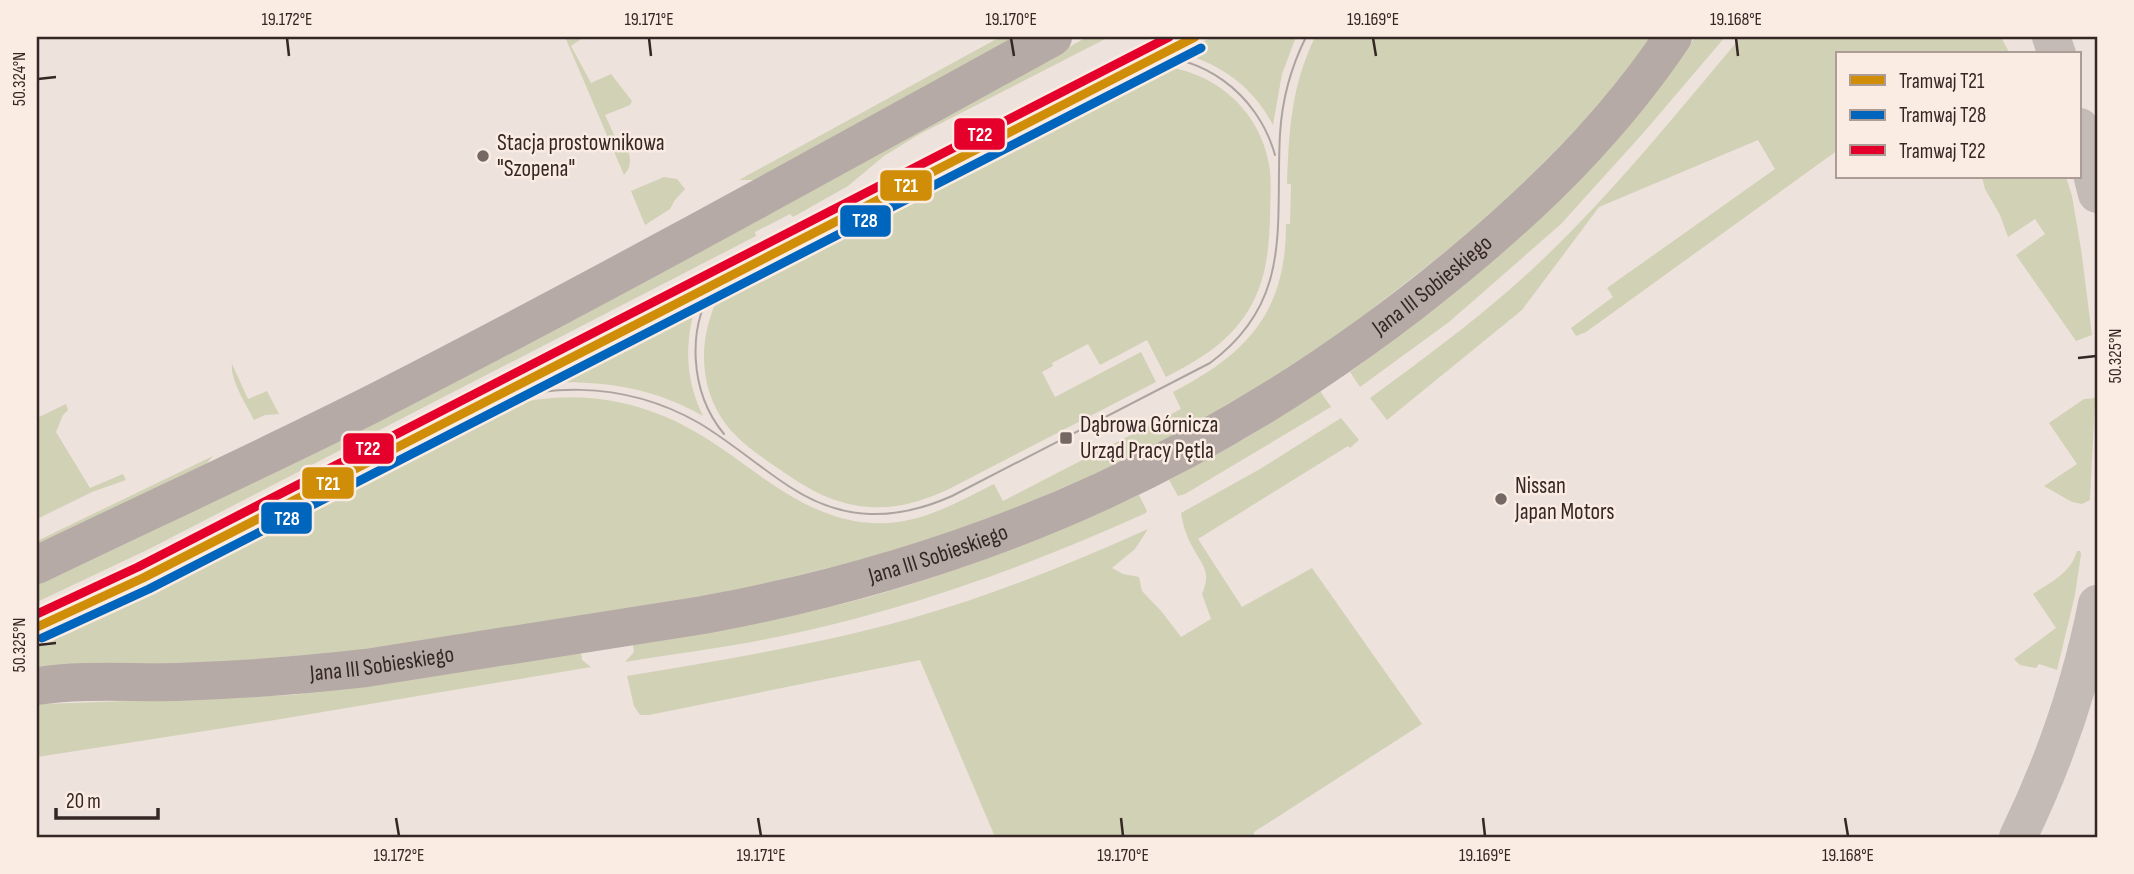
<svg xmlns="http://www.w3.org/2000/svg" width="2134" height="874" viewBox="0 0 2134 874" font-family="'Sofia Sans Condensed',sans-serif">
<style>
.green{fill:#d1d1b5}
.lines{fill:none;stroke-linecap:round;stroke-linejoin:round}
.tertiary{stroke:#c5bbb6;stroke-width:38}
.secondary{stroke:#b6aaa6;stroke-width:38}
.tram{stroke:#ada4a0;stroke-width:2}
.tram-1-casing{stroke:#faece2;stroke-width:14}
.tram-2-casing{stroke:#faece2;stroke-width:14}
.tram-3-casing{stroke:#faece2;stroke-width:14}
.tram-1{stroke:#d08d07;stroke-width:9}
.tram-2{stroke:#0065bd;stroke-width:9}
.tram-3{stroke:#e4002b;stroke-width:9}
.ticks{fill:none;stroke:#352724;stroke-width:2.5}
.poi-dot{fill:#756864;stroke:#faece2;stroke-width:2.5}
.labels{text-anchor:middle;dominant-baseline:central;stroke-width:5;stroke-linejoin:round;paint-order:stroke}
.poi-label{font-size:23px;fill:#352724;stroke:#faece2;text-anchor:start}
.street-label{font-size:23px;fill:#352724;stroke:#faece2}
.line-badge{stroke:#faece2;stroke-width:2.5}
.badge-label{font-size:19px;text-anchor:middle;font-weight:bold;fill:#fff}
.neatline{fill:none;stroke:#352724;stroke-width:2.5}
.ticks-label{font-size:18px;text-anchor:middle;fill:#352724}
</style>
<rect width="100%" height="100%" fill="#ede2dc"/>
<g class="green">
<path d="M565 37H584L571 46 591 83 611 74 632 101 630 105 605 115 616 139 627 146C630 158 633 165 624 175Z"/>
<polygon points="1000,37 1017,37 758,180 739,180"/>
<polygon points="1087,37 1109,37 918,135 884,156 848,186 793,217 790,214 755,232 756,236 149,549 37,602 37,583 887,148"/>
<path d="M1212 37H1296L1282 74 1273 125C1253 87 1222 65 1182 53Z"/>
<path d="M1315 37H1652L1600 105 1518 189 1454 245 1344 331 1233 403 1136 456 986 521 892 552 735 591 357 651 209 663 37 666V636L125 596 437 436 439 439 476 420 475 417C560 382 644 395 718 446 772 483 820 527 889 523 928 520 960 501 994 484L1003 501 1181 409 1173 392C1248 353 1286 312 1286 224H1290L1291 184H1287C1289 130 1291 87 1315 37Z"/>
<path d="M1695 37H1725L1645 131 1561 224 1449 322 1360 387 1350 372C1481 278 1606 173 1695 37Z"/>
<path d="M1741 37H2001L2010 54H1838V150L1586 332 1576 336 1571 328 1613 297 1607 288 1775 169 1758 140 1599 207 1522 310 1387 420 1370 398C1429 355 1487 312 1540 262 1613 193 1676 114 1741 37Z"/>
<path d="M1156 66C1212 69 1259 108 1269 164 1272 181 1270 200 1270 218 1269 250 1266 282 1248 311 1228 343 1199 360 1166 377L1147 340 1100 365 1088 344 1052 363 1053 366 1042 372 1055 397 1141 352 1156 382 947 490C923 501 897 509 870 507 836 505 809 490 782 471 763 458 743 445 728 427 696 387 698 333 722 290Z"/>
<polygon points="664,177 677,179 685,189 675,200 670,209 645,225 631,191"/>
<polygon points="1982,177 2066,177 2072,196 2081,249 2092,335 2076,341 2016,255 2045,234 2035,219 2008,237 2000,215 1985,189"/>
<path d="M697 302C684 341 685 379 703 416 650 386 600 380 540 383Z"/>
<path d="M232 364 248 399 267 391 279 414 265 415 254 420C247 406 230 380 232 364Z"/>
<polygon points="1320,391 1331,407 1185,494 1178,496 1169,480 1246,438"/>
<polygon points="2095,398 2090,500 2082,504 2072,502 2044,486 2077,464 2049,423 2084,399"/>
<polygon points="66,404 68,410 63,415 56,432 90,488 123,474 126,480 92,492 37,519 37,418"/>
<path d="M1341 418 1359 440 1350 448 1348 446 1198 539 1242 607 1312 568 1422 724 1254 832V837H995L920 660 649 715H640L634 706 627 676C722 660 816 645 909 619 991 596 1070 564 1148 529L1135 549 1112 568 1123 574 1139 577 1142 591 1162 612 1181 637 1211 619 1202 594C1212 570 1202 566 1192 546 1186 535 1183 525 1181 513L1260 469Z"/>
<polygon points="213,456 205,465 37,546 37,541"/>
<path d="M1139 495 1147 511 1146 513C1022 569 895 614 762 640 717 649 670 654 625 662L634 652 633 645C712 632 791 618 869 597 962 571 1051 535 1139 495Z"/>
<path d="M2077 551H2080L2081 554 2075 595 2057 670 2039 664 2036 668 2020 665 2014 659 2056 628 2033 594C2052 581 2070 574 2077 551Z"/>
<polygon points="581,652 582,660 591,667 269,721 37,757 37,705 43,704 293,695"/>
</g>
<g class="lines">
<g class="tertiary">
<polyline points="2051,37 2057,54"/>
<polyline points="2080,127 2097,194"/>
<path d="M2018 837C2054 763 2081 685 2097 604"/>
</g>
<g class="secondary">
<path d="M37 565C149 511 263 459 374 403 603 286 828 161 1053 37"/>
<path id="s1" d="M37 686C83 679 131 683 177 682 241 680 303 675 366 668L703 615C989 563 1235 451 1459 265 1541 197 1614 125 1673 37"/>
</g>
<g class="tram">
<path d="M1085 76C1101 68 1118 61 1136 58 1201 50 1258 94 1275 155"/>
<path d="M459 416C537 380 624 380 699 423 731 442 759 467 790 487 843 522 896 521 952 496L1210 363C1294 301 1275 225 1280 134 1282 100 1291 67 1306 37"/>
<path d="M724 434C690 393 685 326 717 282 733 261 753 247 776 235"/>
</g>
<defs>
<polyline id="tram-1" points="37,627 143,578 1195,37"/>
<polyline id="tram-2" points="42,638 149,589 1201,48"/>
<polyline id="tram-3" points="37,614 138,567 1169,37"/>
</defs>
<use href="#tram-1" class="tram-1-casing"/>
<use href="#tram-2" class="tram-2-casing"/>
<use href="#tram-3" class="tram-3-casing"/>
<use href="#tram-1" class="tram-1"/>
<use href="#tram-2" class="tram-2"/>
<use href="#tram-3" class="tram-3"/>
</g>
<path class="ticks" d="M287 38 289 56M649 38 651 56M1011 38 1014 56M1373 38 1376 56M1736 38 1738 56M38 79 56 77M2078 358 2096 356M38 645 56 643M396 818 399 836M758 818 761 836M1121 818 1123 836M1483 818 1485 836M1845 818 1848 836"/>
<g class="poi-dot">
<circle cx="483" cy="156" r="7"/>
<rect x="1059" y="431" width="14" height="14" rx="3.5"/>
<circle cx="1501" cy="499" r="7"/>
</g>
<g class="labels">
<g class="poi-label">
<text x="497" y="143">Stacja prostownikowa<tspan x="497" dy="26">"Szopena"</tspan></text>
<text x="1080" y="425">Dąbrowa Górnicza<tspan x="1080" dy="26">Urząd Pracy Pętla</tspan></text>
<text x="1515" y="486">Nissan<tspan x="1515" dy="26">Japan Motors</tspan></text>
</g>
<g class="street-label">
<text stroke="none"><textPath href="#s1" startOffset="1480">Jana III Sobieskiego</textPath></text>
<text stroke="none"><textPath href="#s1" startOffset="914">Jana III Sobieskiego</textPath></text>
<text stroke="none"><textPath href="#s1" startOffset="346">Jana III Sobieskiego</textPath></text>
</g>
</g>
<g class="line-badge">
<rect x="953" y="117" width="53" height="34" rx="7" fill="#e4002b"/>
<rect x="879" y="169" width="54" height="33" rx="7" fill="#d08d07"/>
<rect x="839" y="204" width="53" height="34" rx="7" fill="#0065bd"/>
<rect x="342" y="432" width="53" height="33" rx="7" fill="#e4002b"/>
<rect x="301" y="466" width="54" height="34" rx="7" fill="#d08d07"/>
<rect x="260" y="501" width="53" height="34" rx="7" fill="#0065bd"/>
</g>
<g class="badge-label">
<text x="980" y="141">T22</text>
<text x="906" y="192">T21</text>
<text x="865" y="227">T28</text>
<text x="368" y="455">T22</text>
<text x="328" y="490">T21</text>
<text x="287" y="525">T28</text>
</g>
<rect width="2134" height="874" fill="none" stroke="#faece2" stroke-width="77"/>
<rect x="1836" y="52" width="245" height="126" fill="#faece2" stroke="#ab9d96" stroke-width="2"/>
<rect x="1850" y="75" width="35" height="10" fill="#d08d07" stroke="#ab9d96" stroke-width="2"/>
<text x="1899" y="88" font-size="21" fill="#352724">Tramwaj T21</text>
<rect x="1850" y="110" width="35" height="10" fill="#0065bd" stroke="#ab9d96" stroke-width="2"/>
<text x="1899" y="122" font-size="21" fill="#352724">Tramwaj T28</text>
<rect x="1850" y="145" width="35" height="10" fill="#e4002b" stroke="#ab9d96" stroke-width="2"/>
<text x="1899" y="158" font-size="21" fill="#352724">Tramwaj T22</text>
<path d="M56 808v10h102v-10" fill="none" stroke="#352724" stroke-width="3.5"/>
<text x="66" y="808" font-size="21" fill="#352724" stroke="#faece2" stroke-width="5" paint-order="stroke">20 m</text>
<rect x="38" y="38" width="2058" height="798" class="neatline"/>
<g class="ticks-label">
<text x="287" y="25">19.172°E</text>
<text x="649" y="25">19.171°E</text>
<text x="1011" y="25">19.170°E</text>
<text x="1373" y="25">19.169°E</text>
<text x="1736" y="25">19.168°E</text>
<text transform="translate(19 79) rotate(-90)" y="6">50.324°N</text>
<text transform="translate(2115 356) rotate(-90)" y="6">50.325°N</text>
<text transform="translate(19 645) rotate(-90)" y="6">50.325°N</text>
<text x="399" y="861">19.172°E</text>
<text x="761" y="861">19.171°E</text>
<text x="1123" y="861">19.170°E</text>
<text x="1485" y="861">19.169°E</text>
<text x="1848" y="861">19.168°E</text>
</g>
</svg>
